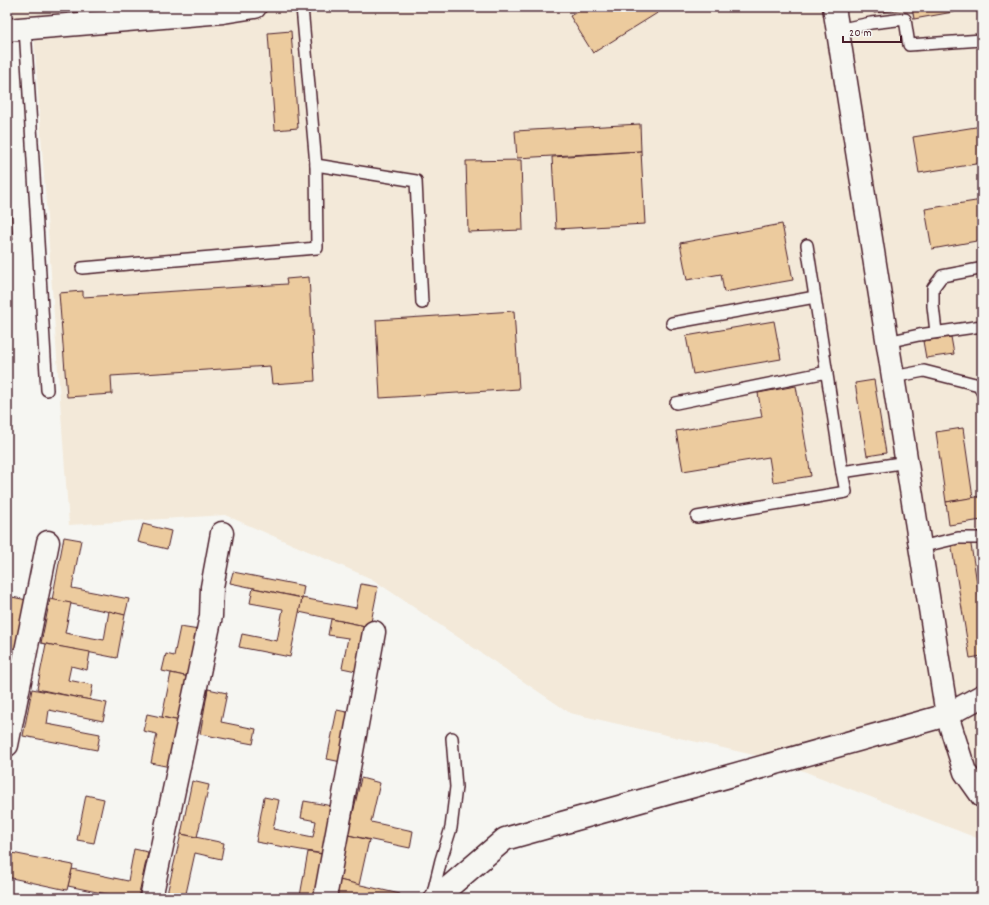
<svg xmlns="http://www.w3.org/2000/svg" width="989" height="905" viewBox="0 0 989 905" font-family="Dekko,sans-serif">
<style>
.built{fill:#f3e9d9}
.building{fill:#eccb9e;stroke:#4a1f2b}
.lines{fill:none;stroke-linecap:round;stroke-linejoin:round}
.service-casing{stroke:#4a1f2b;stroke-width:14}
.minor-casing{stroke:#4a1f2b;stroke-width:25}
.tertiary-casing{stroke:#4a1f2b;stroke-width:25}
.service{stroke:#f6f6f2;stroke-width:11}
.minor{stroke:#f6f6f2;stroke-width:22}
.tertiary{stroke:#f6f6f2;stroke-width:22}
</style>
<rect width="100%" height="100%" fill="#f6f6f2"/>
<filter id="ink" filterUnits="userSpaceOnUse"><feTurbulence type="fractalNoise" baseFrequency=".025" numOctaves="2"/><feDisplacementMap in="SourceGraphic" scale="8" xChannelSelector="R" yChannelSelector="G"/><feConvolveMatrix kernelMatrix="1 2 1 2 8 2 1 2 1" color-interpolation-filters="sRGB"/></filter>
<g filter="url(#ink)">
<polygon class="built" points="7,7 982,7 982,840 775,760 570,713 372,579 225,515 69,525 33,23 7,25"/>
<g class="building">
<polygon points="585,7 667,7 593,53 570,16"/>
<polygon points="873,7 902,7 903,9 874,13"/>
<polygon points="912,7 981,7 914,19"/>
<polygon points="291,31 298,128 275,130 268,33"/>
<polygon points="640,124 641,151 517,158 515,131"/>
<polygon points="982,126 982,163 919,173 913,137"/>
<polygon points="641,151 645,224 556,229 552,157"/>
<polygon points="521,160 523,230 468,232 466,161"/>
<polygon points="10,193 13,240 7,241 7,194"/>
<polygon points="982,200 982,240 932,249 925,209"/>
<polygon points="782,224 793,280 724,292 721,274 687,280 680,243"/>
<polygon points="309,277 315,381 272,384 270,366 111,376 112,394 67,397 59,293 83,291 83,297 287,284 286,279"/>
<polygon points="514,311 519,389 380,398 376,320"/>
<polygon points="774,321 781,359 693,374 686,336"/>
<polygon points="951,337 954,354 926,358 923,341"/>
<polygon points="874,380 886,453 867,456 855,383"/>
<polygon points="796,386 811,476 773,482 769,457 683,471 676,431 762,417 758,393"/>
<polygon points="963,428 973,498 946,502 936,432"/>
<polygon points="982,496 982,520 949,525 946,502"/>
<polygon points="143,524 171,531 167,549 138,542"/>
<polygon points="64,537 81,540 72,588 129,599 125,615 52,600"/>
<polygon points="970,539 982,614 982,656 970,658 951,542"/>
<polygon points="233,572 304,586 302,598 230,583"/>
<polygon points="361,584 378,587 370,627 299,612 302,598 356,608"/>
<polygon points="253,588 302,598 290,657 239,647 242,634 277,641 283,609 250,603"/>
<polygon points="7,596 27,600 17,649 7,647"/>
<polygon points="50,599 71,603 65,633 104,640 109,611 125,615 117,658 41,643"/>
<polygon points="331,619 370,627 361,672 342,668 348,638 328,635"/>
<polygon points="180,627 199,630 189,677 162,671 166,654 174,656"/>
<polygon points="46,644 90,652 87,670 71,666 68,680 93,685 90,700 37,689"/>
<polygon points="171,673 189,677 180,721 162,717"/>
<polygon points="32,689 107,703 103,721 49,710 47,724 100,734 97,750 23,736"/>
<polygon points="208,689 227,693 221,722 256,729 253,744 200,734"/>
<polygon points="337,710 356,714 346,763 327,759"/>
<polygon points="147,714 180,721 170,767 151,763 157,734 143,731"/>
<polygon points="361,778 380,783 371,822 413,831 410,848 348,835"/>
<polygon points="192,781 209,785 197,837 181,834"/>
<polygon points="86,795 104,799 94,843 77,840"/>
<polygon points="264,797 279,800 273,829 313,837 316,821 301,818 304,801 338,807 329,855 256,842"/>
<polygon points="181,834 224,843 221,859 195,853 185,898 166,898"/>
<polygon points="348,835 369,840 359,885 339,880"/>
<polygon points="134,849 148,852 138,898 126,898 68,886 72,869 128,881"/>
<polygon points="7,852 73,865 67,890 7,877"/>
<polygon points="308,852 329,855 321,898 309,898 300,896"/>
<polygon points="339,880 400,894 399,898 335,898"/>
</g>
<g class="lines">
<defs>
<g id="service">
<polyline points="302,7 316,165 416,181 422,303"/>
<polyline points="25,28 47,390"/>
<polyline points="837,30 871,23 905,19 909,45 982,40"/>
<polyline points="807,245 842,472 907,462"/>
<polyline points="82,268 317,248 316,165"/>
<polyline points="672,323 815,297"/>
<polyline points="936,332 933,306 933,288 942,276 979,269"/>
<polyline points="887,342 919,335 982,326"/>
<polyline points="893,377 924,371 979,385 982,392"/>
<polyline points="676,403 827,372"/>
<polyline points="697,517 846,492 842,472"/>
<polyline points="920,547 958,538 982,538"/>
<polyline points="432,897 441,860 451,828 456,787 452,738"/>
</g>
<g id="minor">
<polyline points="7,745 48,542"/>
<polyline points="151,898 211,616 212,587 222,533"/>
<polyline points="325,898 374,632"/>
<polyline points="436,898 505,839 947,715 982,696"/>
</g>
<g id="tertiary">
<polyline points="834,7 947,715 965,772 982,796"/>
<polyline points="7,30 223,12 255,7"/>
</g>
</defs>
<use href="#service" class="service-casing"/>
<use href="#minor" class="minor-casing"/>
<use href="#tertiary" class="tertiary-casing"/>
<use href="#service" class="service"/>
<use href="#minor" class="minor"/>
<use href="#tertiary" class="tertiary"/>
</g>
</g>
<rect width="989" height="905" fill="none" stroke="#f6f6f2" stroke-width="24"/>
<rect x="12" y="12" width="965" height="881" fill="none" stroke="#4a1f2b" stroke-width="1.5" filter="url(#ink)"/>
<path d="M843 36v6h58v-6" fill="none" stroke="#4a1f2b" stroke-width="2"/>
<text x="849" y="36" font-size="12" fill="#4a1f2b" stroke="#f6f6f2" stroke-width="3" paint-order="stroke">20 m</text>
</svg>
